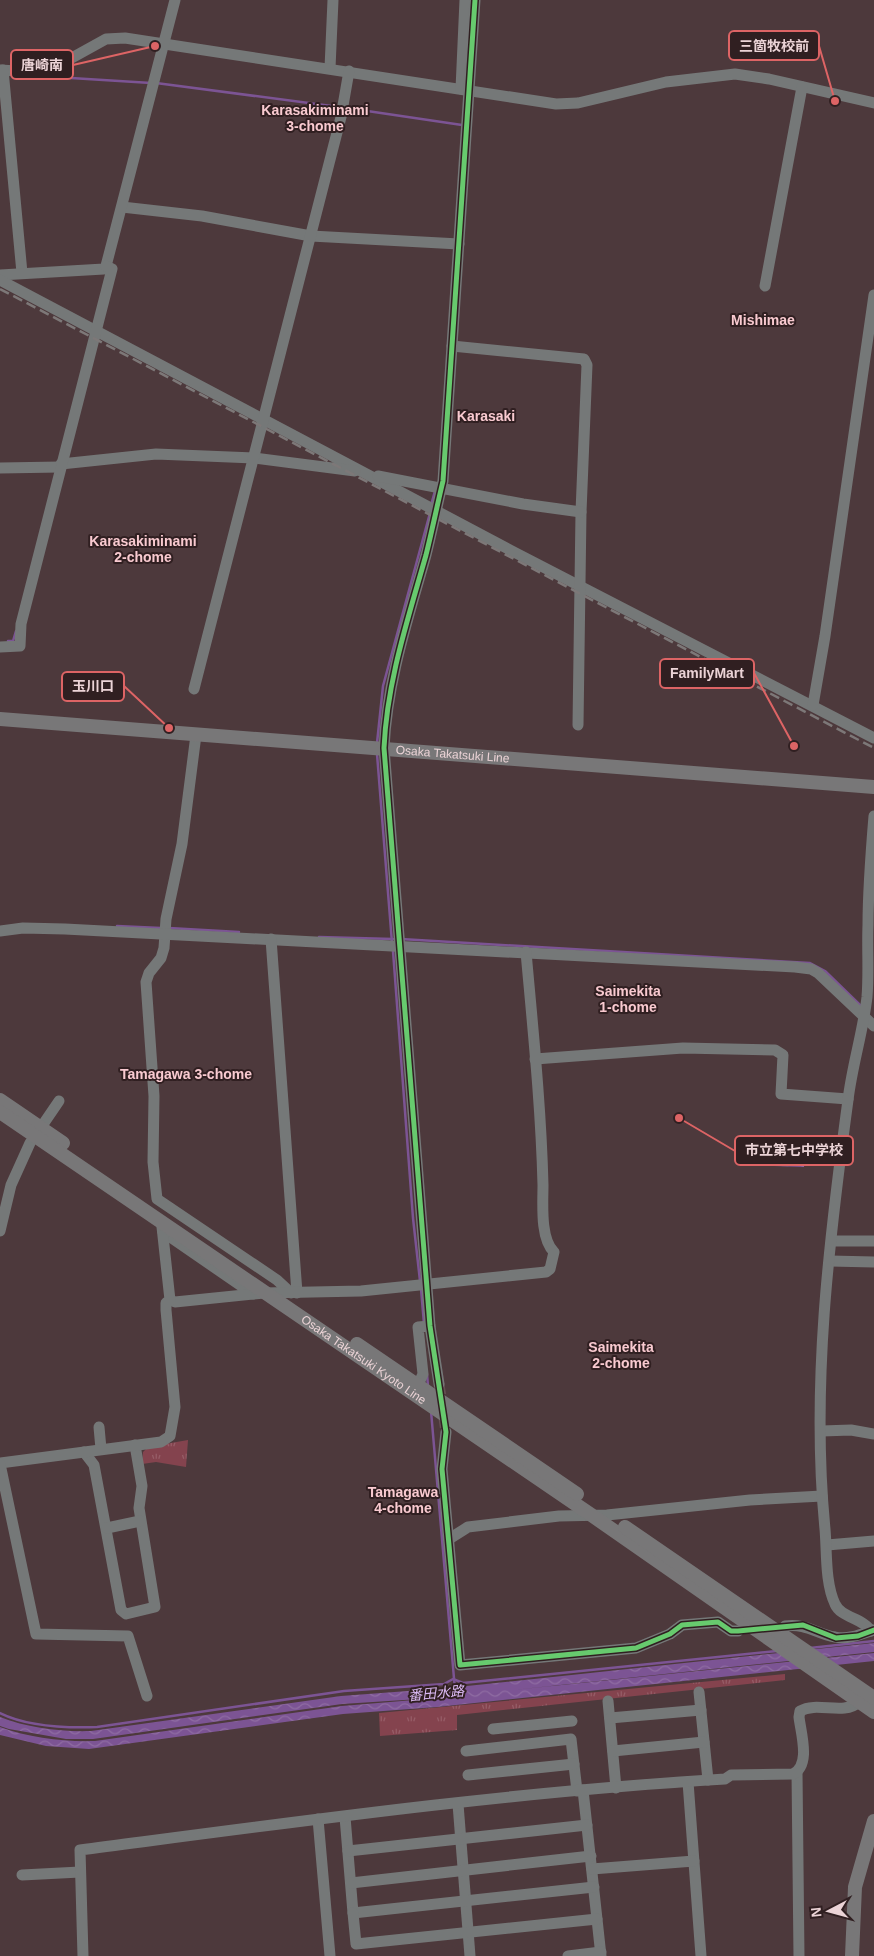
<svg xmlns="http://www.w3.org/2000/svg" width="874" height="1956" viewBox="0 0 874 1956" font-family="Helvetica,'Noto Sans JP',sans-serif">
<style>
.grass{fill:url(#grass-tufts)}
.water{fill:url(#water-waves)}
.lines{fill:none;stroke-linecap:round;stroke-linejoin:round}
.stream{stroke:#7c5494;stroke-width:2.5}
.minor-tunnel{stroke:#655053;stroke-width:11;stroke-dasharray:11 5.5;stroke-linecap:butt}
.minor{stroke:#757878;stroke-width:11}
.major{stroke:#787778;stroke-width:14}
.rail{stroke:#7d7878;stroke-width:2.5;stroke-dasharray:10 5;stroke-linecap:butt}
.cycleway-casing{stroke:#301f21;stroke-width:8}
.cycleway{stroke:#67ca6e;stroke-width:5}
.labels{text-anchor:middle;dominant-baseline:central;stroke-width:4;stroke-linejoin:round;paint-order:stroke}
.street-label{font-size:12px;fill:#ebd3d6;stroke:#301f21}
.neighbourhood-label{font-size:14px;font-weight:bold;fill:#f9cad0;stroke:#301f21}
.water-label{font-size:14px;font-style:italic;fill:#d9b8f2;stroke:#301f21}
.leader{fill:none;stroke:#dd6465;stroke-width:2}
.callout-dot{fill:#dd6465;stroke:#301f21;stroke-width:2}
.callout{fill:#301f21;stroke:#dd6465;stroke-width:2}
.callout-label{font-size:14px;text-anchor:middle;font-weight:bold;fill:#ebd3d6}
</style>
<defs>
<pattern id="grass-tufts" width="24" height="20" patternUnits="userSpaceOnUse" patternTransform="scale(1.25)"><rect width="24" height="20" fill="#84434e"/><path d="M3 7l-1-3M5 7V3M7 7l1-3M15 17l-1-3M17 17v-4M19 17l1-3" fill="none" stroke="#965d67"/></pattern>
<pattern id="water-waves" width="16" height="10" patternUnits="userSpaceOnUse" patternTransform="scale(1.25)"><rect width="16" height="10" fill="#7c5494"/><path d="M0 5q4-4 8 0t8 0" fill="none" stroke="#8f6ca2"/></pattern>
</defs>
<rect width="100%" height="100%" fill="#4d393c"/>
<g class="grass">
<polygon points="188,1440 186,1467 156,1462 142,1464 143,1452 148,1447"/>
<polygon points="785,1674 785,1680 457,1715 457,1730 380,1736 379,1713"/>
</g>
<g class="water">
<polygon points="775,1148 805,1149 804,1167 774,1166"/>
<path d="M874 1643V1652L464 1695 874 1653V1661L437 1707 343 1714 89 1749 46 1746 0 1735V1727C30 1738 64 1742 95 1741L342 1706 450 1697 342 1704 93 1739H66L9 1729 0 1726V1717C28 1728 61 1732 91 1731L341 1696 448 1688Z"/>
</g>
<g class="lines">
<g class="stream">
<polyline points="39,76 151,83"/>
<polyline points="156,83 339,107"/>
<polyline points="347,108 462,125"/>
<polyline points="431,505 435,491"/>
<polyline points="8,641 13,641 16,631"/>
<polyline points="377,743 383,686 430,513"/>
<polyline points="377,754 392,943"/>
<polyline points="117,926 161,928"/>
<polyline points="169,928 239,932"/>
<polyline points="319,937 393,939"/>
<polyline points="401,939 810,963 825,971 861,1006"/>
<polyline points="393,951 413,1218 420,1281"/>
<polyline points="421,1289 424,1324"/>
<polyline points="427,1374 428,1386"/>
<polyline points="431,1411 455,1690"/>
<polyline points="810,1648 874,1641"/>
<path d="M0 1713C28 1727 67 1728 97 1727L344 1691 444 1684 453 1679 463 1683 777 1651"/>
</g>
<polyline class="minor-tunnel" points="439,1384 446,1432"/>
<g class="minor">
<polyline points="330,68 333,0"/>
<polyline points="0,70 34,72 50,70 106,39 125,38 556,104 578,103 666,82 735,74 769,79 874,103"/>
<polyline points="3,70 22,273"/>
<polyline points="461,89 465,0"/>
<polyline points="122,207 202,216 311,236 459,244"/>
<polyline points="0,275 104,269 106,266 175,0"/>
<polyline points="0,280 512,551 874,738"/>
<polyline points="765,286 802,87"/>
<polyline points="452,346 584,359 587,365 581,512 578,725"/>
<polyline points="61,464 156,454 254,458 355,471"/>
<polyline points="0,468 60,467"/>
<polyline points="378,476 523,504 581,512"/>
<polyline points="0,647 20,646 21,624 112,269 106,266"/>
<polyline points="194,689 341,117 349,71"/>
<polyline points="813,705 825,636 874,295"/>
<polyline points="196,735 182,844 166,919 164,948 161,958 149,973 146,982 154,1096 153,1162 157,1199 277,1280 291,1293"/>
<polyline points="0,931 23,928 65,929 795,967 811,969 818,973 874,1026"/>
<polyline points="271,939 297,1293"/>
<polyline points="535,1059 683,1048 775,1050 783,1055 781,1094 848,1099"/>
<polyline points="44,1123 59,1101"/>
<polyline points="0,1231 11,1185 30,1143"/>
<polyline points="163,1232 253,1294"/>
<polyline points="832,1241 874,1241"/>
<polyline points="830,1261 874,1262"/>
<path d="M170 1300 175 1302 264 1293 361 1291 546 1272 550 1269 554 1252C540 1239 543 1203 543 1185 541 1107 533 1030 526 952"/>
<path d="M439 1384 430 1326 384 748C387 681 408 619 426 555 432 531 437 506 443 481L475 0"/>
<polyline points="418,1385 423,1374 418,1327 430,1326"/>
<polyline points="99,1427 101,1449"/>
<polyline points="822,1431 851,1430 874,1434"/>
<polyline points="446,1432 442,1469 460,1665 636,1648 670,1634 682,1625 718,1622 731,1631 738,1631"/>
<polyline points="84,1452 94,1465 121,1610 126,1614 155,1607 139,1508 142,1486 135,1445"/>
<polyline points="0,1463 161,1442 170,1436 175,1407 166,1310 166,1303 170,1300 162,1227"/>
<polyline points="0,1464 36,1634 128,1636 147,1696"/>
<polyline points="107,1528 140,1521"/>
<polyline points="449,1539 468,1527 559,1516 607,1515 750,1500 822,1496"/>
<polyline points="827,1545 874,1541"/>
<path d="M785 1626C807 1623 816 1634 835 1637 848 1640 862 1634 874 1630"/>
<path d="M871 1631C863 1618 841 1618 835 1604 825 1583 827 1552 825 1529 811 1387 829 1241 848 1100 852 1066 863 1032 867 997 869 973 867 949 868 925 868 888 871 852 874 816"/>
<polyline points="699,1692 708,1780"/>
<polyline points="608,1701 616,1788"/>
<polyline points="610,1718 701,1710"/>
<polyline points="493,1729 572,1721"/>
<polyline points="466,1751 571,1739 577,1791"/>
<polyline points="613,1751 704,1742"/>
<polyline points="797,1772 799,1956"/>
<polyline points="468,1775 574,1764"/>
<polyline points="688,1782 701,1956"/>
<polyline points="583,1790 601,1956"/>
<polyline points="458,1804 470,1956"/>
<polyline points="345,1817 353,1913 594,1887"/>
<polyline points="318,1819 330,1956"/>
<polyline points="348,1851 587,1825"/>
<polyline points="592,1869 694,1861"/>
<polyline points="22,1875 80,1872"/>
<polyline points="351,1883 591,1856"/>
<polyline points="353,1913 356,1944 597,1919"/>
<path d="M83 1956 80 1850C294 1822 509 1792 725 1779L731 1775 793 1774C811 1765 801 1734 799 1717L800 1711C818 1701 843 1716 859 1702"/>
<polyline points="568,1956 601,1952"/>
</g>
<g class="major">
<path id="s1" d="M0 719 874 787"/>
<polyline points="0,1100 63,1143"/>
<path id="s2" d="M0 1112 590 1514 874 1712"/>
<polyline points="357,1344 577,1494"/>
<polyline points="625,1527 874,1698"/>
<polyline points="852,1956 855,1887 874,1821"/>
</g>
<polyline class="rail" points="0,289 874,748"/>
<defs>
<path id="cycleway" d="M475 0 443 481C437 506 432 531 426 555 408 619 387 681 384 748L430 1326 446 1432 442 1469 460 1665 636 1648 670 1634 682 1625 718 1622 731 1631H738L803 1625 836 1638 858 1636 874 1630"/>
</defs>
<use href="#cycleway" class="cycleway-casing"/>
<use href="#cycleway" class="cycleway"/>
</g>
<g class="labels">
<g class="street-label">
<text stroke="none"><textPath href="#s1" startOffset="454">Osaka Takatsuki Line</textPath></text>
<text stroke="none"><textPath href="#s2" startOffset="440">Osaka Takatsuki Kyoto Line</textPath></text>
</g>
<g class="neighbourhood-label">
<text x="315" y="110">Karasakiminami<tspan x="315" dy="16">3-chome</tspan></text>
<text x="763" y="320">Mishimae</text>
<text x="486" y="416">Karasaki</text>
<text x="143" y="541">Karasakiminami<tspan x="143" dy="16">2-chome</tspan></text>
<text x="628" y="991">Saimekita<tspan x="628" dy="16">1-chome</tspan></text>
<text x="186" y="1074">Tamagawa 3-chome</text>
<text x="621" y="1347">Saimekita<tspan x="621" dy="16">2-chome</tspan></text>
<text x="403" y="1492">Tamagawa<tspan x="403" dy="16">4-chome</tspan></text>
</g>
<g class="water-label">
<text transform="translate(436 1693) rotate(-5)">番田水路</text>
</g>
</g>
<path class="leader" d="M835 101L819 46M155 46L73 65M794 746L754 673M169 728L124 686M679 1118L735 1151"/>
<g class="callout-dot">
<circle cx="835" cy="101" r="5"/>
<circle cx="155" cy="46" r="5"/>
<circle cx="794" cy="746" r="5"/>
<circle cx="169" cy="728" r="5"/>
<circle cx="679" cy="1118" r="5"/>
</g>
<g class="callout">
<rect x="729" y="31" width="90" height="29" rx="5"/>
<rect x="11" y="50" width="62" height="29" rx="5"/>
<rect x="660" y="659" width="94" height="29" rx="5"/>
<rect x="62" y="672" width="62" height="29" rx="5"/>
<rect x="735" y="1136" width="118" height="29" rx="5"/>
</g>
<g class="callout-label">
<text x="774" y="51">三箇牧校前</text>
<text x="42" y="70">唐崎南</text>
<text x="707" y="678">FamilyMart</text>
<text x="93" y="691">玉川口</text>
<text x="794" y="1155">市立第七中学校</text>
</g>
<g transform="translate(829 1911) rotate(264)" stroke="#301f21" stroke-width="4" paint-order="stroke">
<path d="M0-4L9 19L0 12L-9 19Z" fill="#ebd3d6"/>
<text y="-8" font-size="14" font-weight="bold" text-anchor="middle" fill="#ebd3d6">N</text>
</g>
</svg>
